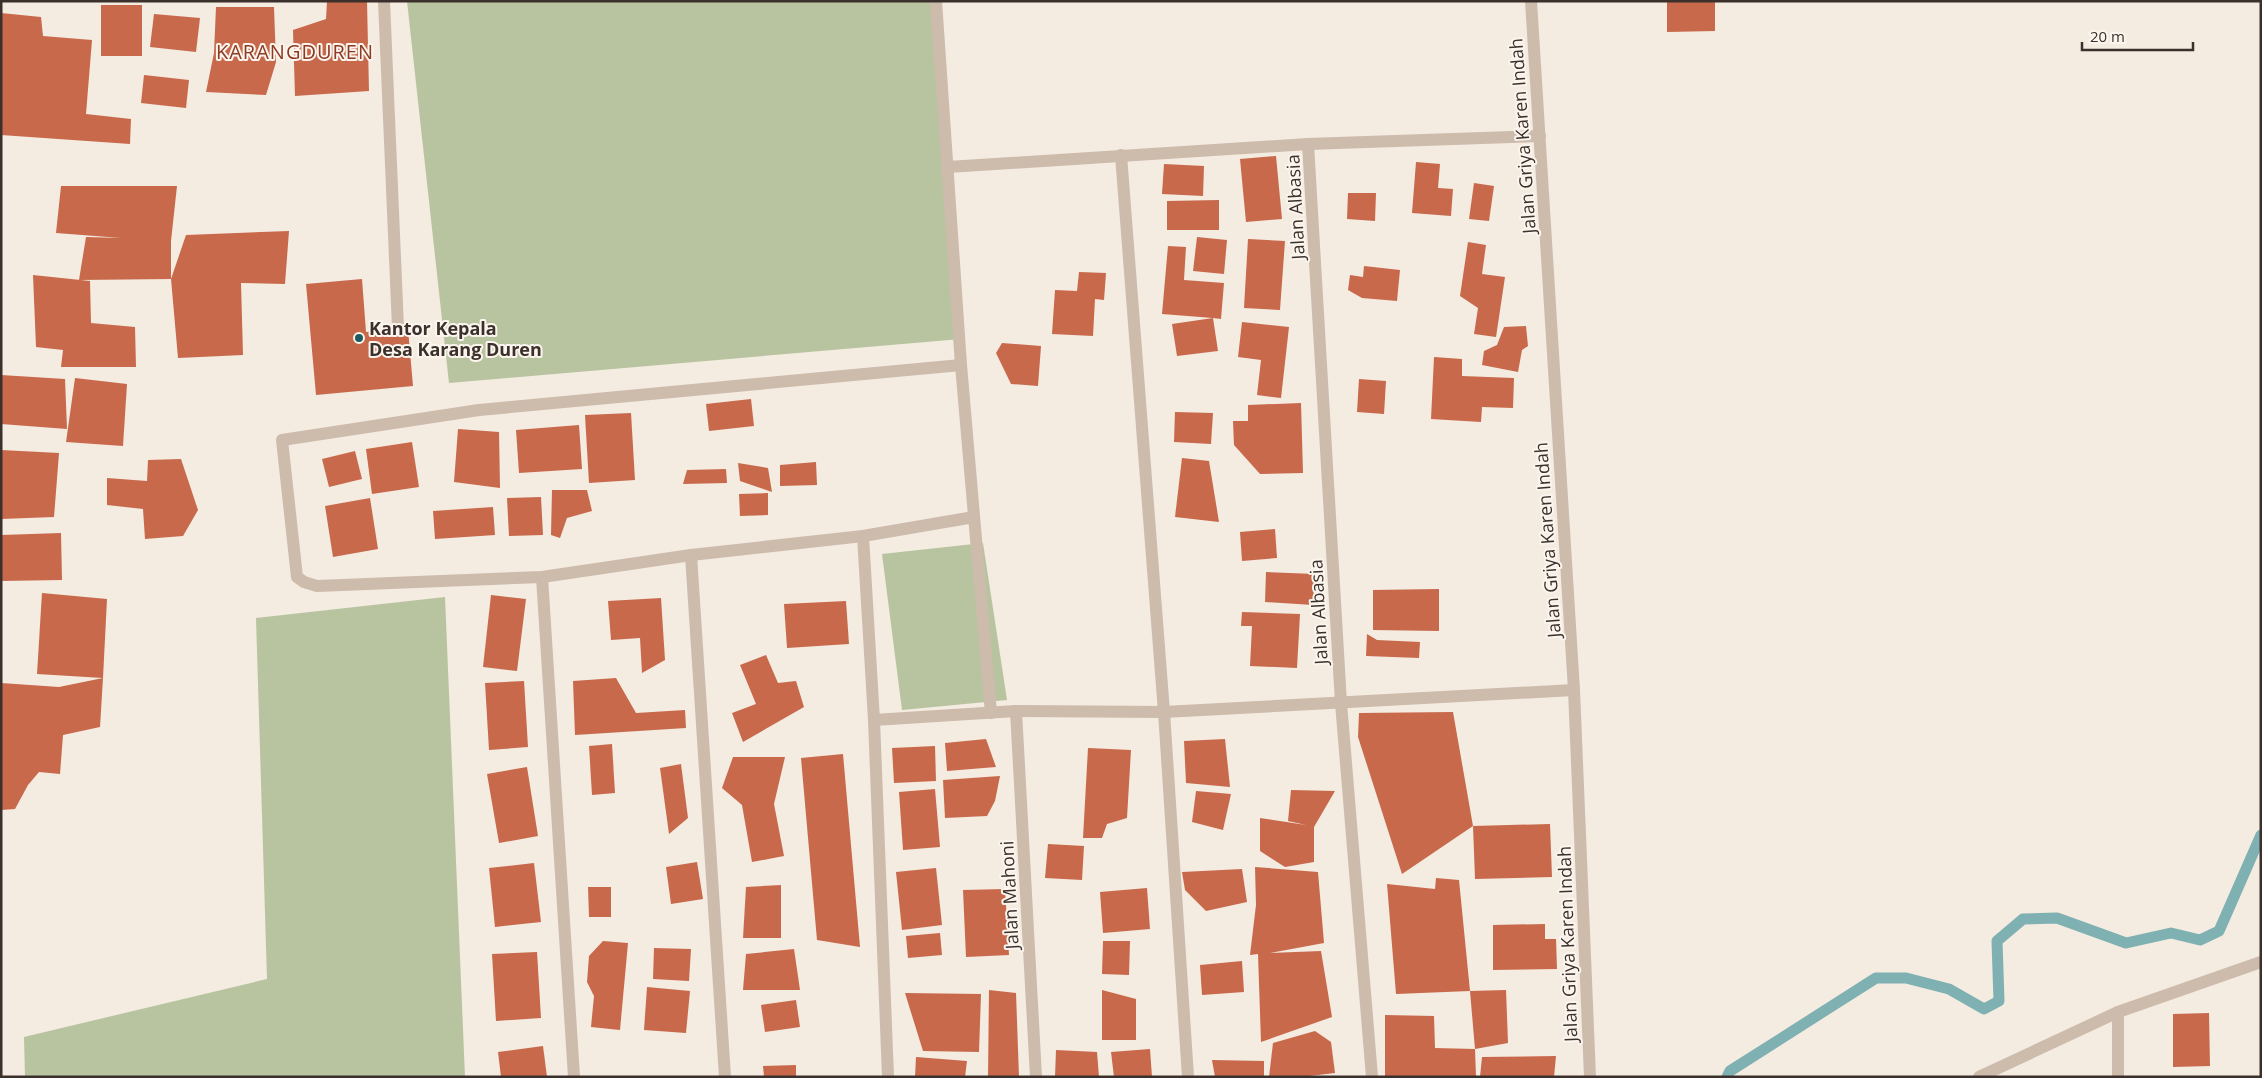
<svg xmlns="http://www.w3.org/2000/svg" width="2262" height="1078" viewBox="0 0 2262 1078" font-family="'Open Sans',sans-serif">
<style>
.green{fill:#b8c4a0}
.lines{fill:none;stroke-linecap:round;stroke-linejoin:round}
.stream{stroke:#7fb0b2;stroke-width:11}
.building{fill:#c8694b}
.minor{stroke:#cdbbac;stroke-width:12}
.poi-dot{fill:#1f5a5e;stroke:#fbf5ee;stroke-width:2}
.labels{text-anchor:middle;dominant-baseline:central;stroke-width:4;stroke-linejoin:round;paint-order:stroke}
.street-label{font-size:18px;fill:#3b302b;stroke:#fbf5ee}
.poi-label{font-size:18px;font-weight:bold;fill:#3b302b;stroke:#fbf5ee;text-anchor:start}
.quarter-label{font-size:20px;letter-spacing:1px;fill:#8c3b22;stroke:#fbf5ee}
</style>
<rect width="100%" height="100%" fill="#f4ebe1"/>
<g class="green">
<polygon points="407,1 940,1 961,339 449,383"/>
<polygon points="983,543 1007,700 902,710 882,554"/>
<polygon points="445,597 465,1077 25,1077 24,1037 267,979 256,618"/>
</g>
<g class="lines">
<polyline class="stream" points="1727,1077 1730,1071 1876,978 1906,978 1949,989 1984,1009 1999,1001 1997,941 2023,919 2057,918 2126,943 2171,933 2200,940 2219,931 2261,835"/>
</g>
<g class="building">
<polygon points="327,1 367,1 369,91 295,96 293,30 326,19"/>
<polygon points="1667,1 1715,1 1715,31 1667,32"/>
<rect x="101" y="5" width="41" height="51"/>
<polygon points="216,7 274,7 276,62 266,95 206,92 214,53"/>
<polygon points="1,13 41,17 43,36 92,40 86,114 131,119 130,144 1,135"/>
<polygon points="154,14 200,18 196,52 150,47"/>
<polygon points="144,75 189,80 186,108 141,103"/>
<polygon points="1276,156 1282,219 1246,222 1240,159"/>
<polygon points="1416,162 1440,164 1438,188 1453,189 1451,216 1412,213"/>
<polygon points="1164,164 1204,166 1203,196 1162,194"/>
<polygon points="1474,183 1494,186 1489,221 1469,219"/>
<polygon points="61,186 177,186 171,241 171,279 79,280 86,237 121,238 56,233"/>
<polygon points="1348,193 1376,193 1375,221 1347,219"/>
<polygon points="1219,200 1219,230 1167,230 1167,201"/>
<polygon points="289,231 285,284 241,283 243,355 178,358 171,279 186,235"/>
<polygon points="1197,237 1227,240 1224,274 1193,271"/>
<polygon points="1248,239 1285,241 1280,310 1244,308"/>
<polygon points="1468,242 1486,245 1482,274 1505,277 1496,337 1474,334 1478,308 1460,296"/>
<polygon points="1168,246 1186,247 1184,280 1224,283 1221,319 1213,318 1218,351 1177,356 1172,324 1213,318 1162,314"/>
<polygon points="1364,266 1400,270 1397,301 1362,298 1348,290 1350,275 1363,277"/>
<polygon points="1079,272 1106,273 1104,300 1095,299 1093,336 1052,334 1055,290 1077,291"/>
<polygon points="33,275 90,281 91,323 135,327 136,367 61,367 63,350 36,347"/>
<polygon points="362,279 366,332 408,329 413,386 316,395 306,284"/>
<polygon points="1242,322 1289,327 1281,398 1257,395 1261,360 1238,357"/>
<polygon points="1526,326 1528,346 1522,350 1518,372 1482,365 1484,351 1497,345 1504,327"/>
<polygon points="1002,343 1041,346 1038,386 1011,384 996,353"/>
<polygon points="1434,357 1462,359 1462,376 1514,378 1513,408 1482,407 1481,422 1431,419"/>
<polygon points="1,375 65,379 67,429 1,424"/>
<polygon points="75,378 127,384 123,446 66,442"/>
<polygon points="1359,379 1386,381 1384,414 1357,412"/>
<polygon points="751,399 754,426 709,431 706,404"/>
<polygon points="1301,403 1303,473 1260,474 1234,445 1233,421 1248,421 1248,405"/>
<polygon points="1175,412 1213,413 1211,444 1174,442"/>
<polygon points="631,413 635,480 589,483 585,415"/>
<polygon points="579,425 582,469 519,473 516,430"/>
<polygon points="458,429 499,432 500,488 454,482"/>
<polygon points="412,442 419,487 372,494 366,449"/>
<polygon points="1,450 59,453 54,517 1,519"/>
<polygon points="355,451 362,479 329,487 322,459"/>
<polygon points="1182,458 1209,461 1219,522 1175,517"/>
<polygon points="181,459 198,510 183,536 145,539 143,509 107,505 107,478 147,481 148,460"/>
<polygon points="816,462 817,485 780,486 780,465"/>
<polygon points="738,463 768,468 772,492 740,481"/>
<polygon points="726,469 727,483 683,484 687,470"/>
<polygon points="552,490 587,490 592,511 567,518 560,538 551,535"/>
<polygon points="768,493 768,515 740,516 739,494"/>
<polygon points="541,497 543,535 509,536 507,498"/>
<polygon points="370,498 378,549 333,557 325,506"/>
<polygon points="493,507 495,535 435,539 433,511"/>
<polygon points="1275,529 1277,558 1242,561 1240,532"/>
<polygon points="61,533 62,580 1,581 1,535"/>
<polygon points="1266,572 1315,574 1313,605 1265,602"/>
<polygon points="1439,589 1439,631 1373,630 1373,590"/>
<polygon points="42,593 107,599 103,678 37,674"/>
<polygon points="491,595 526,599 517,671 483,667"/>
<polygon points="661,598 665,660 642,673 640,638 611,640 608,601"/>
<polygon points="846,601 849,644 787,648 784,604"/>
<polygon points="1242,612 1300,614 1297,668 1250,666 1252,626 1241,626"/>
<polygon points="1367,634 1377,640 1420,642 1419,658 1366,656"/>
<polygon points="766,655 778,683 796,681 804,707 743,742 732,713 756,704 740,665"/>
<polygon points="103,678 100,727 63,735 60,774 39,772 28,785 15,809 1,810 1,683 59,687"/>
<polygon points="616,678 636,713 685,710 686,728 575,735 573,681"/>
<polygon points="524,681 528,747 489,750 485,683"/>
<polygon points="1453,712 1473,826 1550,824 1552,877 1475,879 1473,826 1402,874 1358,737 1359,713"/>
<polygon points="986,739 996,767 947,771 945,743"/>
<polygon points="1225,739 1230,787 1186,783 1184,741"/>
<polygon points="612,744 615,793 592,795 589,746"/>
<polygon points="935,746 936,781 894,783 892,748"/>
<polygon points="1088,748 1131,750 1127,818 1107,824 1102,838 1083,838"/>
<polygon points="843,754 860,947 817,940 801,758"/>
<polygon points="733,757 785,757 774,804 784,856 752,862 742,805 722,788"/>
<polygon points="681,764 688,818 669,834 660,768"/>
<polygon points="527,767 538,836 499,843 487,774"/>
<polygon points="1000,776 995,801 987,816 945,818 943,780"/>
<polygon points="935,789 940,847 903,850 899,792"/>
<polygon points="1291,790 1335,791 1314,827 1314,862 1285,867 1260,851 1260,818 1306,825 1288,821"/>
<polygon points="1196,791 1231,794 1223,830 1192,822"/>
<polygon points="1048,844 1084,846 1082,880 1045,878"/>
<polygon points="697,862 703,899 671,904 666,867"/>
<polygon points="534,863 541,922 495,927 489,868"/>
<polygon points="1255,867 1318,872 1324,943 1270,953 1321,951 1332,1017 1261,1042 1258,954 1250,955 1256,905"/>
<polygon points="936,868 942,925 902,930 896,872"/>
<polygon points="1242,869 1247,902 1206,911 1185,890 1182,872"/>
<polygon points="1436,878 1459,880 1470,991 1396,994 1387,884 1435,889"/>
<polygon points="781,885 781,938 743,938 746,887"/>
<polygon points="588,887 611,887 611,917 589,917"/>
<polygon points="1147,888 1150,929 1103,933 1100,892"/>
<polygon points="1005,889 1009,955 966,957 963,890"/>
<polygon points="1545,924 1545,939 1556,939 1557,969 1493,970 1493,925"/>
<polygon points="940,933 942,955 908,958 906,936"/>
<polygon points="603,941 628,943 620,1030 591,1027 594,996 587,982 589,956"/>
<polygon points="1103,941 1130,941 1129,975 1102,974"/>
<polygon points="654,948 691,949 689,981 653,979"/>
<polygon points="794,949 800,990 743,990 746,954"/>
<polygon points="537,952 541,1018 496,1021 492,954"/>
<polygon points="1242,961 1244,992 1202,995 1200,965"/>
<polygon points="647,987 690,991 686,1033 644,1030"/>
<polygon points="989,990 1016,993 1019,1077 988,1077"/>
<polygon points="1102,990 1136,999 1136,1040 1102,1040"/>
<polygon points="1506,990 1508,1043 1475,1049 1470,991"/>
<polygon points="905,993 981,994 979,1052 923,1051"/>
<polygon points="796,1000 800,1027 765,1032 761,1005"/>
<polygon points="2209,1013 2210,1066 2173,1067 2173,1014"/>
<polygon points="1385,1015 1434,1016 1435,1048 1475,1049 1476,1077 1385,1077"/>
<polygon points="1315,1031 1331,1042 1335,1073 1301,1077 1269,1077 1273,1043"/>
<polygon points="543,1046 547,1077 501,1077 498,1052"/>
<polygon points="1150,1049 1152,1077 1114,1077 1111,1052"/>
<polygon points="1056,1050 1097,1052 1099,1077 1055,1077"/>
<polygon points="1556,1056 1554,1077 1480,1077 1482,1057"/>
<polygon points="916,1057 967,1061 965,1077 915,1077"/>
<polygon points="1212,1060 1264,1061 1264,1077 1215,1077"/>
<polygon points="796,1065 796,1077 764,1077 763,1066"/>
</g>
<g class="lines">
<g class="minor">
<polyline points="384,1 398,328"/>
<polyline points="936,1 961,365 991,713"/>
<polyline points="1531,1 1574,690 1590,1077"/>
<polyline points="1308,144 1341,703 1372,1077"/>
<polyline points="1121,155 1164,712 1188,1077"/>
<polyline points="948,167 1308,144 1540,136"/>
<polyline points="961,365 479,410 282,440 297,577 304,582 317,586 542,577 691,555 863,536 974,517"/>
<polyline points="863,536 874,720 888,1077"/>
<polyline points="691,555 725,1077"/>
<polyline points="542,577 574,1077"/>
<polyline points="1016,711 1036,1077"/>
<polyline points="874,720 1016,711 1164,712 1574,690"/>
<polyline points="1979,1077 2118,1012 2261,962"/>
<polyline points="2118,1077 2118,1012"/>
</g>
</g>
<circle class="poi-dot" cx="359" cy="338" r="5"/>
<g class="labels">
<g class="street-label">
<text transform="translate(1522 136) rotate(-94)">Jalan Griya Karen Indah</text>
<text transform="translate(1295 207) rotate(-93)">Jalan Albasia</text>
<text transform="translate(1547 540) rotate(-94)">Jalan Griya Karen Indah</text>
<text transform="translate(1318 612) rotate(-93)">Jalan Albasia</text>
<text transform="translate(1009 895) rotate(-93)">Jalan Mahoni</text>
<text transform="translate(1567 944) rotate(-92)">Jalan Griya Karen Indah</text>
</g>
<g class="poi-label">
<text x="369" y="328">Kantor Kepala<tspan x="369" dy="21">Desa Karang Duren</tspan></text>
</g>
<g class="quarter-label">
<text x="295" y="51">KARANGDUREN</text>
</g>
</g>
<rect width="2262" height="1078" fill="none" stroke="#3b302b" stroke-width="5"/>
<path d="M2082 42v8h111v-8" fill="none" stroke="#3b302b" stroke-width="2.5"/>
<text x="2090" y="42" font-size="15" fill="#3b302b" stroke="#fbf5ee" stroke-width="4" paint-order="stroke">20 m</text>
</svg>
